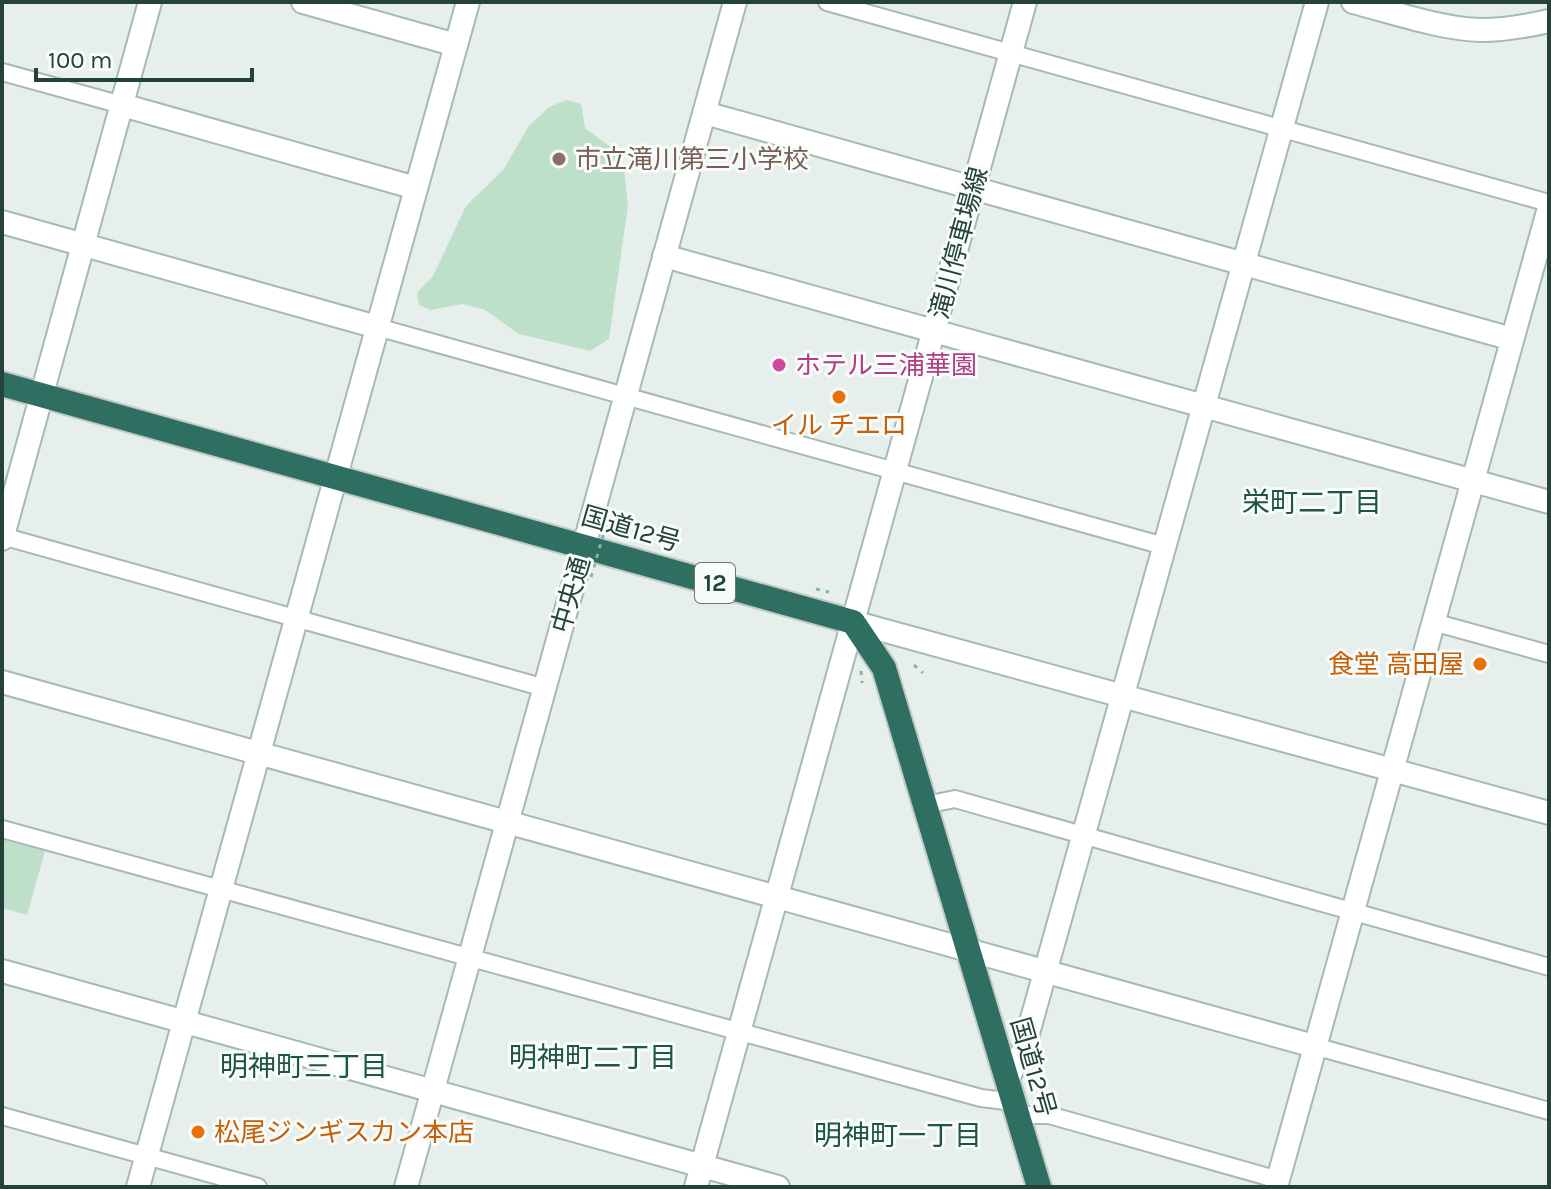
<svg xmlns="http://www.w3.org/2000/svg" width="1551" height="1189" viewBox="0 0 1551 1189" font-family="Karla,'Noto Sans JP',sans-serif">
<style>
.green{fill:#bfe0c8}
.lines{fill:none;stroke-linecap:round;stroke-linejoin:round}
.street-casing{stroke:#a8b8b2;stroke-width:20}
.secondary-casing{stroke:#a4bbb3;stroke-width:26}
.highway-casing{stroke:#c2cac8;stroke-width:28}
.path{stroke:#86b3a5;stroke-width:3;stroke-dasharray:4 6;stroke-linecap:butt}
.street{stroke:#fff;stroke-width:16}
.secondary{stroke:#fff;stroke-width:22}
.highway{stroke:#2f6f62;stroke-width:24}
.path-bridge{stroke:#86b3a5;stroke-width:3;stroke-dasharray:4 6;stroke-linecap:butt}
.education-dot{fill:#8d6e63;stroke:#f7fbf9;stroke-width:3}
.hotel-dot{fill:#d1479c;stroke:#f7fbf9;stroke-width:3}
.food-dot{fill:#e8710a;stroke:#f7fbf9;stroke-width:3}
.labels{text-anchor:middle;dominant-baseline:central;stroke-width:6;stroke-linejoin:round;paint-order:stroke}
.shield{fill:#f7fbf9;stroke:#637a73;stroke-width:2}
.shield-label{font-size:24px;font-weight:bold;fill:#24423a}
.education-label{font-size:26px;fill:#785e54;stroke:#f7fbf9;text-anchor:start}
.street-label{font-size:26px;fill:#24423a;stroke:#f7fbf9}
.hotel-label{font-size:26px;fill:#b23c85;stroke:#f7fbf9;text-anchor:start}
.food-label{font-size:26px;fill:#c56008;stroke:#f7fbf9}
.neighbourhood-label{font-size:28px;fill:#1f5548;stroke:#f7fbf9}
</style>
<rect width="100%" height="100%" fill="#e6efeb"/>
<g class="green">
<polygon points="566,100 581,104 585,128 612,148 624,169 628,205 609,339 590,351 519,334 485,310 462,304 431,310 419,305 417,293 433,276 466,206 504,169 528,127 549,107"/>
<polygon points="2,839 45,851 27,915 2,908"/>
</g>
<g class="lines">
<defs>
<g id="street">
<polyline points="827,2 1549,203"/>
<polyline points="2,72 122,105"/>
<polyline points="377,327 1164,546"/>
<polyline points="2,536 545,688"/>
<polyline points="1433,622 1549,654"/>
<polyline points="925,805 955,799 1549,967"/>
<polyline points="2,829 981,1098 1014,1102"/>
<polyline points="1314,1046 1549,1111"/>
<polyline points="1018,1115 1049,1115 1279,1180"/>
<polyline points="2,1116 258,1187"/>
</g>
<g id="secondary">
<polyline points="303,2 456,45"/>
<path d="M1353 2C1392 12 1441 29 1481 30 1504 30 1527 26 1549 21"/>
<polyline points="122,105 416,188"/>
<polyline points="705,113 1512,339"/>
<polyline points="2,222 377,327"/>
<polyline points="664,256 1549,502"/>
<polyline points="2,539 150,2"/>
<polyline points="853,622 1549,813"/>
<polyline points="2,682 1314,1046"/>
<polyline points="2,971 778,1187"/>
<polyline points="1007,1079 1023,1051 1317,2"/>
<polyline points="138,1187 468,2"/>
<polyline points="406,1187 735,2"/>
<polyline points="696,1187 1025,2"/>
<polyline points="1276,1187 1549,208"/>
</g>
<polyline id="highway" points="2,384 853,622 884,668 1039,1187"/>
</defs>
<use href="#street" class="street-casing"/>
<use href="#secondary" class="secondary-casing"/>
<use href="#highway" class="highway-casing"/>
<g class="path">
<polyline points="608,529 631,536"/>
<polyline points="816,589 829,592"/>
<polyline points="914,665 923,673"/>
<polyline points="861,671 862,683"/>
</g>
<use href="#street" class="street"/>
<use href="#secondary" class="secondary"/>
<use href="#highway" class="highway"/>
<polyline class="path-bridge" points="591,577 607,522"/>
</g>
<circle class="education-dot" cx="559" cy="159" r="8"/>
<circle class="hotel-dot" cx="779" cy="365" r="8"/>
<g class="food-dot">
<circle cx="839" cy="397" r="8"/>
<circle cx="1480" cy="664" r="8"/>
<circle cx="198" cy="1132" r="8"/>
</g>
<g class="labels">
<rect class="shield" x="695" y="563" width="40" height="40" rx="6"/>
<g class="shield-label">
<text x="715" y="583">12</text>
</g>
<g class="education-label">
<text x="575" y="159">市立滝川第三小学校</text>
</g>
<g class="street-label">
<text transform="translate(959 243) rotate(-75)">滝川停車場線</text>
<text transform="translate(631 529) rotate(16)">国道12号</text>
<text transform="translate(571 595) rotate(-74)">中央通</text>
<text transform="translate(1033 1067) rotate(74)">国道12号</text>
</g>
<g class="hotel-label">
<text x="795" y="365">ホテル三浦華園</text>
</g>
<g class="food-label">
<text x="839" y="425">イル チエロ</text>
<text x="1464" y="664" text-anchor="end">食堂 高田屋</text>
<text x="214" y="1132" text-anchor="start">松尾ジンギスカン本店</text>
</g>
<g class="neighbourhood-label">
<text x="1312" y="502">栄町二丁目</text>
<text x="593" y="1057">明神町二丁目</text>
<text x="304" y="1066">明神町三丁目</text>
<text x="898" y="1135">明神町一丁目</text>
</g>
</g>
<rect width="1551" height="1189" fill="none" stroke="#24423a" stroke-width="8"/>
<path d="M36 68v12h216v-12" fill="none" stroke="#24423a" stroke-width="4"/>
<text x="48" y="68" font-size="24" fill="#24423a" stroke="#f7fbf9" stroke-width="6" paint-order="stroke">100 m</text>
</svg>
